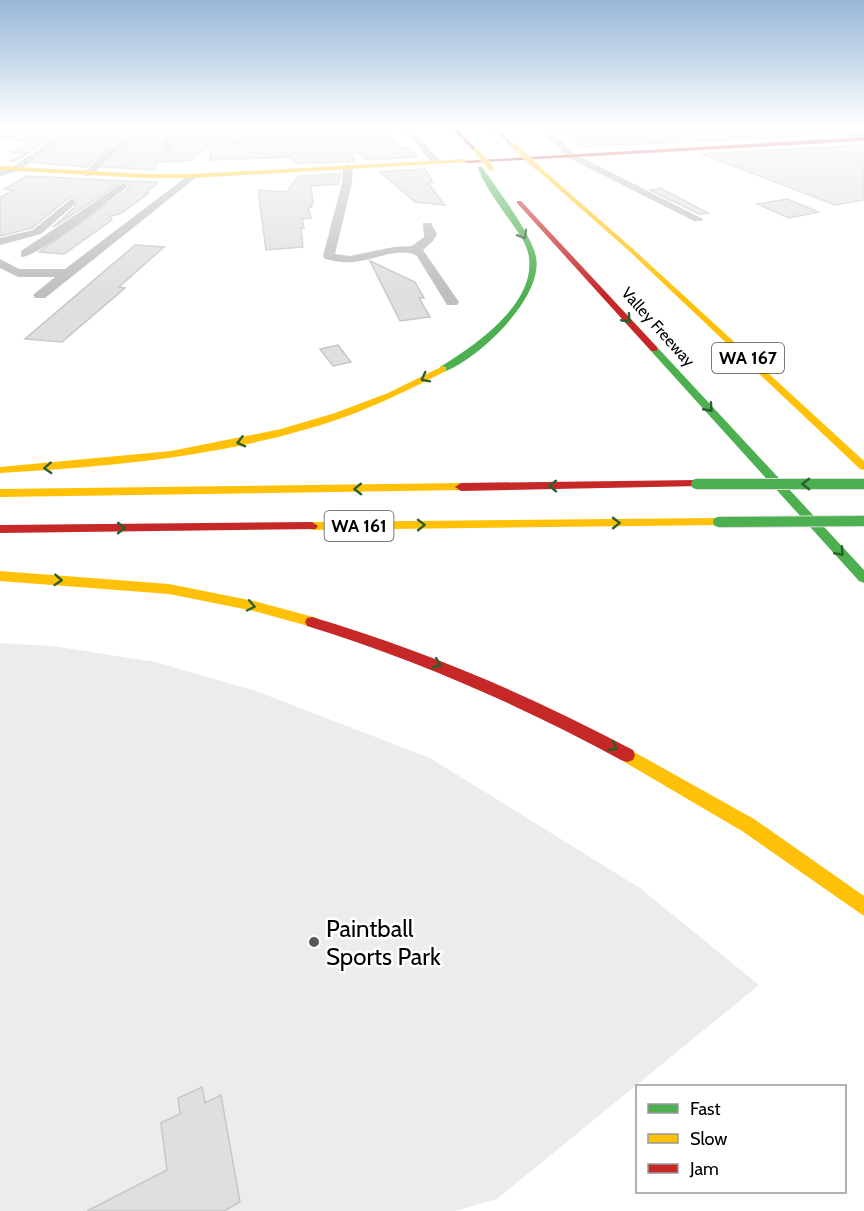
<svg xmlns="http://www.w3.org/2000/svg" width="864" height="1211" viewBox="0 0 864 1211" font-family="Cabin,sans-serif">
<style>
.green{fill:#ececec}
.building{fill:#dfdfdf;stroke:#c7c7c7;stroke-width:1.5}
.lines{fill:none;stroke-linecap:round;stroke-linejoin:round}
.street{fill:#bebebe;fill-rule:evenodd}
.fast{fill:#4caf50;fill-rule:evenodd}
.slow{fill:#ffc107;fill-rule:evenodd}
.jam{fill:#c62828;fill-rule:evenodd}
.fast-bridge-casing{stroke:#dbdbdb;stroke-width:12;stroke-linecap:butt}
.slow-bridge-casing{stroke:#dbdbdb;stroke-width:6;stroke-linecap:butt}
.fast-bridge{stroke:#4caf50;stroke-width:10}
.slow-bridge{stroke:#ffc107;stroke-width:5}
.oneway{stroke:#2a602c}
.poi-dot{fill:#595959;stroke:#fff;stroke-width:2}
.labels{text-anchor:middle;dominant-baseline:central;stroke-width:5;stroke-linejoin:round;paint-order:stroke}
.far-street-label{font-size:16px;fill:#000;stroke:#fff}
.shield{fill:#fff;stroke:#4c4c4c;stroke-width:1.5}
.shield-label{font-size:18px;font-weight:bold;fill:#000}
.near-poi-label{font-size:24px;fill:#000;stroke:#fff;text-anchor:start}
</style>
<rect width="100%" height="100%" fill="#fff"/>
<polygon class="green" points="0,643 53,646 155,662 256,691 430,758 640,888 759,985 497,1199 455,1211 0,1211"/>
<g class="building">
<polygon points="46,126 69,126 16,161 9,161 25,154 9,152 34,143 1,138"/>
<polygon points="84,126 134,126 87,167 33,163"/>
<polygon points="148,126 174,126 159,141 165,154 173,153 171,144 187,126 241,126 230,141 233,146 241,145 254,126 309,126 303,142 305,145 313,144 321,126 337,126 336,129 382,126 402,148 411,148 417,157 367,160 357,151 352,156 355,161 294,164 292,157 210,160 210,146 189,161 156,162 156,170 103,167"/>
<polygon points="621,126 802,126 831,135 580,147 559,129"/>
<polygon points="864,145 864,200 835,205 702,154"/>
<polygon points="425,169 433,182 428,183 445,205 415,202 380,172"/>
<polygon points="340,174 339,184 311,186 313,203 311,203 312,207 308,208 311,218 302,219 304,228 301,228 303,247 266,250 258,190 287,192 298,176"/>
<polygon points="27,176 124,181 53,227 76,206 77,199 70,197 32,228 0,236 0,197 14,190 4,189"/>
<polygon points="124,181 156,182 156,185 145,193 149,193 120,214 110,216 112,220 64,254 39,252 127,190 130,186"/>
<polygon points="660,188 708,213 699,214 650,190"/>
<polygon points="787,199 819,212 789,218 757,204"/>
<polygon points="135,245 164,247 119,287 125,288 62,342 25,339"/>
<polygon points="370,261 415,282 424,298 419,298 430,317 400,321"/>
<polygon points="338,345 351,362 333,366 320,349"/>
<polygon points="202,1087 205,1103 221,1095 240,1202 224,1211 87,1211 167,1170 161,1123 180,1114 178,1098"/>
</g>
<g class="lines">
<g class="street">
<polygon points="22,126 36,126 0,136 0,132"/>
<polygon points="73,126 82,126 18,171 0,176 0,170 12,167"/>
<polygon points="137,126 146,126 90,176 84,176 84,172"/>
<polygon points="177,126 185,126 169,143 171,152 165,152 161,143"/>
<polygon points="244,126 252,126 239,144 233,144 232,142"/>
<polygon points="311,126 319,126 311,143 305,143"/>
<polygon points="402,126 410,126 439,160 439,164 433,164"/>
<polygon points="544,126 554,126 550,129 573,153 703,219 702,221 694,221 567,157 542,131 541,129"/>
<polygon points="804,126 820,126 864,134 864,140"/>
<path d="M348 164 353 167 352 183 335 254 350 256 394 247 412 246 424 237 423 223H431L437 234 433 241 423 250 459 302 457 305H447L417 256C400 246 372 261 353 262 343 263 334 261 325 259L323 256 342 183 343 167Z"/>
<polygon points="190,174 198,176 45,298 35,298 33,295 55,277 18,277 0,268 0,259 19,269 65,269"/>
<path d="M123 183 128 186 126 188C110 200 35 259 21 257V251Z"/>
<polygon points="71,199 75,200 75,204 41,234 0,245 0,238 33,230"/>
</g>
<g class="fast">
<polygon points="490,126 495,126 515,146 511,146"/>
<path d="M478 167H482C496 187 532 235 536 257 544 297 478 360 443 372L440 371V367C474 346 535 305 529 258 528 246 520 235 513 225 503 210 482 183 478 167Z"/>
<polygon points="651,347 657,347 864,570 864,583 859,581 651,351"/>
</g>
<g class="slow">
<polygon points="467,159 469,162 193,178 145,178 0,170 0,166 145,174 193,174"/>
<polygon points="537,168 541,168 633,249 864,461 864,470 860,469 629,251 537,170"/>
<path d="M443 366 446 367V371C412 388 378 405 342 418 232 456 115 466 0 473V467L171 451 281 429 335 413 388 393Z"/>
<polygon points="461,483 467,487 465,490 0,497 0,489"/>
<polygon points="718,518 722,519 724,522 722,525 312,530 306,526 312,522"/>
<polygon points="0,571 169,584 254,601 317,618 319,622 317,626 312,627 254,611 169,594 0,581"/>
<polygon points="627,748 754,819 864,896 864,916 742,831 621,760 619,755 621,750"/>
</g>
<g class="jam">
<polygon points="449,126 454,126 478,151 474,151"/>
<polygon points="864,137 864,141 467,163 464,161"/>
<polygon points="517,201 521,201 657,347 657,351 651,351 517,203"/>
<polygon points="696,480 700,482 700,486 461,491 455,487 461,483"/>
<polygon points="312,522 318,526 316,529 0,533 0,525"/>
<path d="M312 617C424 650 529 695 633 750L635 755 633 760 627 762 621 760C520 705 417 660 307 626L305 622 307 618Z"/>
</g>
<defs>
<g id="fast-bridge">
<polyline points="696,484 864,484"/>
<polyline points="718,522 864,521"/>
</g>
<g id="slow-bridge">
<polyline points="513,145 539,169"/>
<polyline points="476,150 491,168"/>
</g>
</defs>
<use href="#fast-bridge" class="fast-bridge-casing"/>
<use href="#slow-bridge" class="slow-bridge-casing"/>
<use href="#fast-bridge" class="fast-bridge"/>
<use href="#slow-bridge" class="slow-bridge"/>
</g>
<defs><path id="oneway-chevron" d="M-2-3.5L2.5 0L-2 3.5" fill="none" stroke-width="1.6" stroke-linecap="round" stroke-linejoin="round" transform="scale(1.5)"/></defs>
<g class="oneway">
<use href="#oneway-chevron" transform="translate(523 235) rotate(59)"/>
<use href="#oneway-chevron" transform="translate(627 319) rotate(48)"/>
<use href="#oneway-chevron" transform="translate(425 378) rotate(153)"/>
<use href="#oneway-chevron" transform="translate(709 408) rotate(48)"/>
<use href="#oneway-chevron" transform="translate(241 442) rotate(166)"/>
<use href="#oneway-chevron" transform="translate(48 468) rotate(177)"/>
<use href="#oneway-chevron" transform="translate(806 484) rotate(180)"/>
<use href="#oneway-chevron" transform="translate(553 486) rotate(179)"/>
<use href="#oneway-chevron" transform="translate(358 489) rotate(179)"/>
<use href="#oneway-chevron" transform="translate(616 523) rotate(-1)"/>
<use href="#oneway-chevron" transform="translate(421 525) rotate(-1)"/>
<use href="#oneway-chevron" transform="translate(121 528)"/>
<use href="#oneway-chevron" transform="translate(840 552) rotate(48)"/>
<use href="#oneway-chevron" transform="translate(58 580) rotate(4)"/>
<use href="#oneway-chevron" transform="translate(251 606) rotate(12)"/>
<use href="#oneway-chevron" transform="translate(437 664) rotate(22)"/>
<use href="#oneway-chevron" transform="translate(613 747) rotate(29)"/>
</g>
<linearGradient id="sky" x2="0" y2="1"><stop stop-color="#97b8d8"/><stop offset="0.43" stop-color="#fff"/><stop offset="1" stop-color="#fff" stop-opacity="0"/></linearGradient>
<rect width="864" height="295" fill="url(#sky)"/>
<circle class="poi-dot" cx="314" cy="942" r="6"/>
<g class="labels">
<g class="far-street-label">
<text transform="translate(658 327) rotate(48)">Valley Freeway</text>
</g>
<g class="shield">
<rect x="712" y="343" width="72" height="30" rx="4.5"/>
<rect x="324.5" y="511" width="69" height="30" rx="4.5"/>
</g>
<g class="shield-label">
<text x="748" y="358">WA 167</text>
<text x="359" y="526">WA 161</text>
</g>
<g class="near-poi-label">
<text x="326" y="928">Paintball<tspan x="326" dy="28">Sports Park</tspan></text>
</g>
</g>
<rect x="636" y="1085" width="210" height="108" fill="#ffffff" stroke="#999999" stroke-width="1.5"/>
<rect x="648" y="1104" width="30" height="9" fill="#4caf50" stroke="#999999" stroke-width="1.5"/>
<text x="690" y="1115" font-size="18" fill="#000000">Fast</text>
<rect x="648" y="1134" width="30" height="9" fill="#ffc107" stroke="#999999" stroke-width="1.5"/>
<text x="690" y="1145" font-size="18" fill="#000000">Slow</text>
<rect x="648" y="1164" width="30" height="9" fill="#c62828" stroke="#999999" stroke-width="1.5"/>
<text x="690" y="1175" font-size="18" fill="#000000">Jam</text>
</svg>
